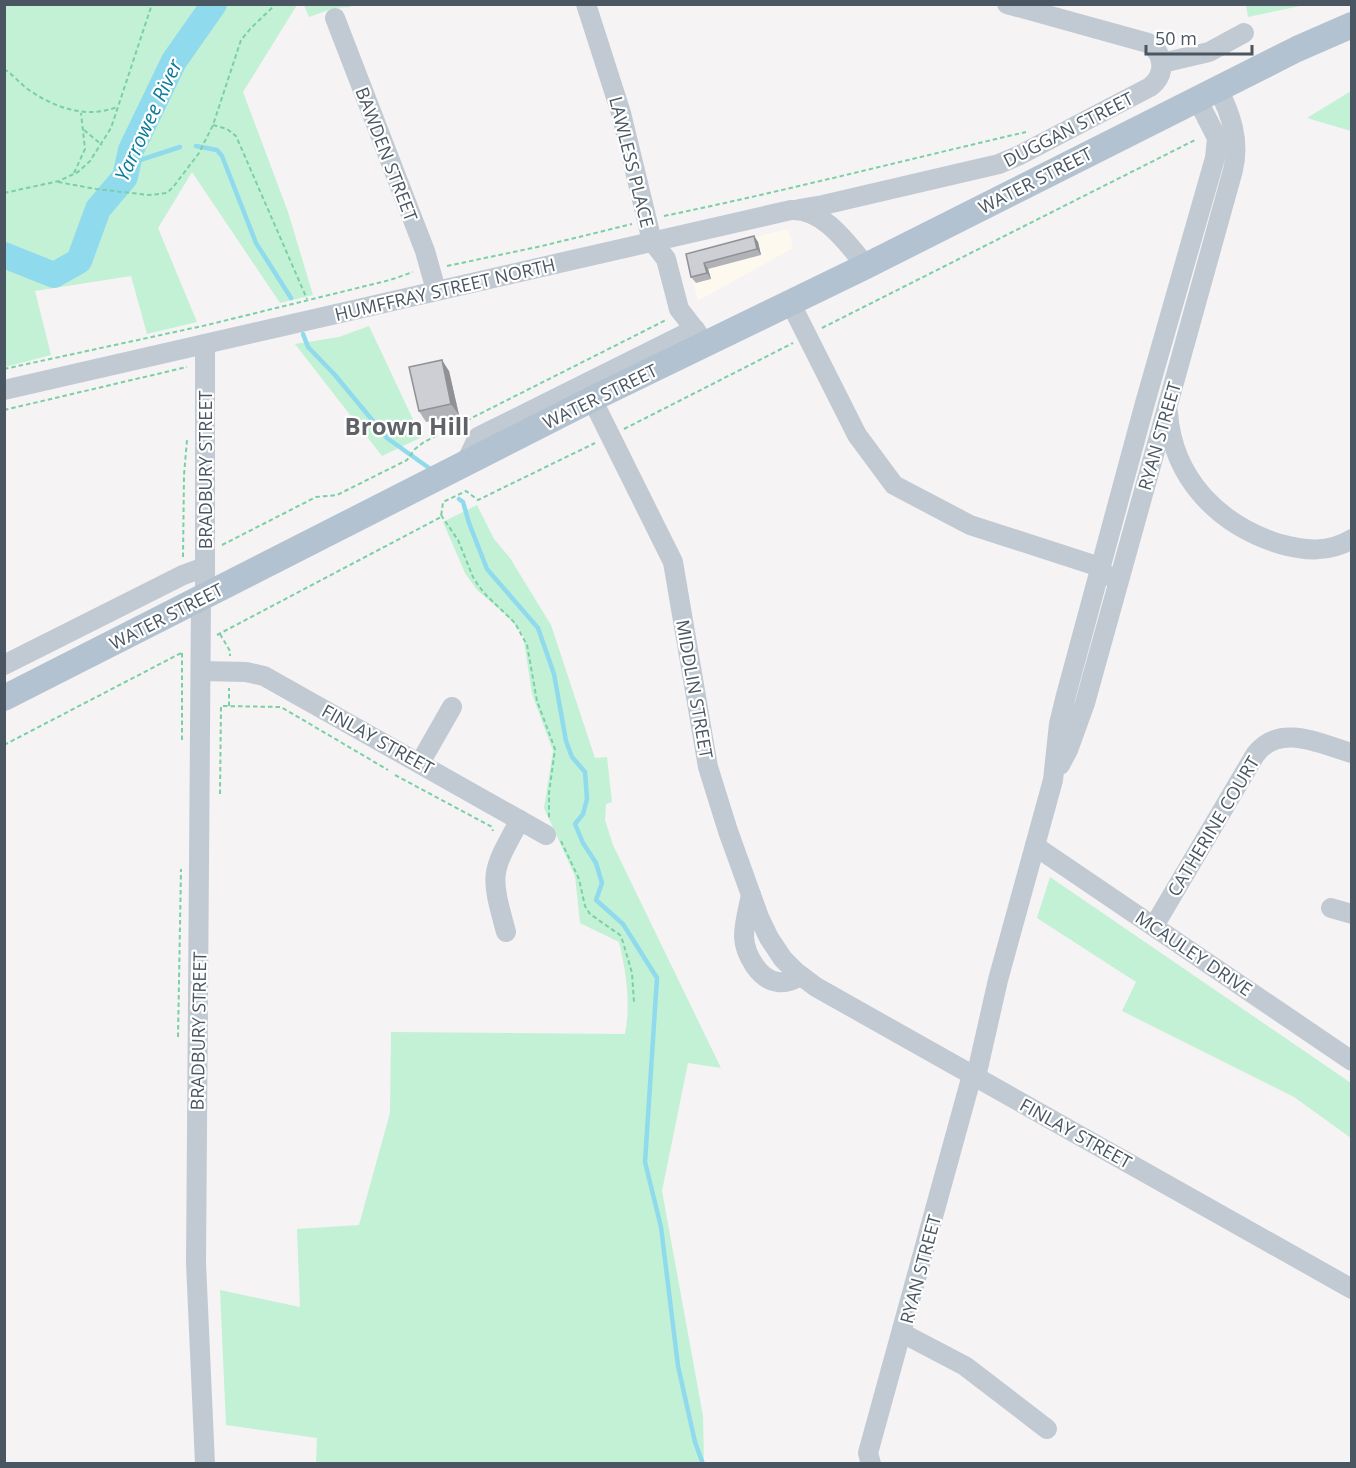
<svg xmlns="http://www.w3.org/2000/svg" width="1356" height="1468" viewBox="0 0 1356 1468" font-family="'Open Sans',sans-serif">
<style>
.commercial{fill:#fdf9ef}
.green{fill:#c3f1d5}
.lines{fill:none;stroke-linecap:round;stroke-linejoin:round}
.stream{stroke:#90daee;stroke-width:4.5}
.river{stroke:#90daee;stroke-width:26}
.path{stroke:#7ad0a6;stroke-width:2;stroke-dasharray:4.5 3;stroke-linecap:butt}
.minor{stroke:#c1cad2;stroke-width:20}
.major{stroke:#b3c2d1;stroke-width:26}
.wall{fill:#b0b2b7}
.shaded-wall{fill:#909195}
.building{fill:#cdcfd5;stroke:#909195;stroke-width:1.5}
.labels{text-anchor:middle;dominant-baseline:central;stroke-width:4.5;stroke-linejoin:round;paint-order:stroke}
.street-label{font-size:18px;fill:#4a5661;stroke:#fff}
.water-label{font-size:20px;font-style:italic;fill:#0c7c9b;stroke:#fff}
.district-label{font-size:24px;font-weight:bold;fill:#5f6368;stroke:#fff}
</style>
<rect width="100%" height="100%" fill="#f5f3f3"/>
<polygon class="commercial" points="788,229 793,248 698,301 686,253"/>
<g class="green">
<polygon points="4,5 297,5 243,92 288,212 313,295 280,303 192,172 158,228 197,322 147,334 131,276 35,291 51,355 5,367"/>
<polygon points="304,5 304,4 351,5 350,7 334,8 309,17"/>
<polygon points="1246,5 1246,4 1305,5 1248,17"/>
<polygon points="1351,91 1351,131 1307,118"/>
<polygon points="369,326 417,428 424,436 382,456 295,344 339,337"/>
<path d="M477 505 494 539 510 558 551 625 595 758 607 757 612 802 606 804 605 820 613 845 721 1068 688 1063 662 1191 703 1416 704 1463H316L317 1438 226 1425 220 1290 300 1307 297 1229 359 1225 390 1113 391 1032 625 1034C631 1004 626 971 619 942L580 923 575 876 544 808 553 751 532 694 523 634 507 616 477 590 465 573 443 522Z"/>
<polygon points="1050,877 1351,1083 1351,1138 1294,1097 1122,1011 1136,982 1037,918"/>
</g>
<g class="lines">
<g class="stream">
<polyline points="196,146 217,150 222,156 256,243 291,298"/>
<polyline points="128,164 180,147"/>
<polyline points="303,334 308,347 335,375 387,438 429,468"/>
<polyline points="459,499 463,502 469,523 487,569 538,628 554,674 566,741 572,757 585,772 587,799 583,814 575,824 583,843 596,863 602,883 596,900 623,924 657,978 645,1162 661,1227 678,1366 695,1442 703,1464"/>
</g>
<polyline class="river" points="4,255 54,275 79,261 98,209 125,177 131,150 174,61 214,4"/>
<g class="path">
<path d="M4 69C14 75 20 84 29 90 55 108 87 119 117 107"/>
<polyline points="213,125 227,129 236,136 307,299"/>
<polyline points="84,130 102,145"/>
<polyline points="74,173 85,149 81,113"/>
<polyline points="58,182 96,189 149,195 167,193 174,186 199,153 213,125 241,40 251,28 276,4"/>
<polyline points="4,193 59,181 78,172 90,161 111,128 152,4"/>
<path d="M664 216C785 191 905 160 1026 132"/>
<polyline points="447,266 542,246 632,224"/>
<polyline points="822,328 1197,139"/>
<polyline points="4,369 207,325 390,280 413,272"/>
<polyline points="4,410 187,367"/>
<polyline points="624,429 793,343"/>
<polyline points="441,515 458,540 473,577 478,585 486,595 515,623 527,645 537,701 555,749 549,793 549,818"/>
<polyline points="222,545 316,497 337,495 407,460 415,449 424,442 666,320"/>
<polyline points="183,557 184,475 187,440"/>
<polyline points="220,634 230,651 230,656"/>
<polyline points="217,635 441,517 443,502 466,491 478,500 595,443"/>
<polyline points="182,653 182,743"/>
<polyline points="229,706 229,688"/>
<polyline points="4,745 183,652"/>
<polyline points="395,775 492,827 493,831"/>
<polyline points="220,794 221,706 281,707 388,770"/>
<polyline points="561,841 579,879 585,906 590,914 620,935 623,942 632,973 634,1002"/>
<polyline points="178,1037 181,869"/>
</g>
<g class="minor">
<polyline points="586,4 621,113 652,241 666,259 679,309 706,344"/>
<polyline points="335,18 425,251 436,290"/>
<polyline points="1162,63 1209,52 1244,33"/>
<path d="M799 209 823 205 999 164 1020 155 1150 87C1166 75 1165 54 1148 43L1007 4"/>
<polyline points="790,302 857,435 894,485 970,525 1100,567 1104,574 1109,576"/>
<path d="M4 390 791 210C823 208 847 243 866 266"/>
<polyline points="592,399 673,562 708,767 728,831 759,917 769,938 783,959 796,972 816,987 1352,1289"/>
<path d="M1168 413C1173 479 1219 525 1280 544 1305 551 1329 553 1352 539"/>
<polyline points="465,464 478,437 484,434 695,329"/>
<polyline points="205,596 205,344"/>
<polyline points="201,599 196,1263 205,1464"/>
<polyline points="4,665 183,575 205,567"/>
<polyline points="201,671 246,672 264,676 546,835"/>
<polyline points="420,763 452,707"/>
<path d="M1060 765 1068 750 1085 703 1233 170C1240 141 1231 114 1218 89"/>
<polyline points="1035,846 1352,1061"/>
<path d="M751 895C748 909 744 923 744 937 745 954 759 980 778 982 786 983 794 980 800 976"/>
<polyline points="1331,908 1352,914"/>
<path d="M1154 926 1255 755C1279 722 1320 744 1352 753"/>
<path d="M506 932C490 873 490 874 520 820"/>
<polyline points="976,1077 998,980 1053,780 1059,724 1065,699 1145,403 1215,158 1217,138 1197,99"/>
<polyline points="902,1333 965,1366 1047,1429"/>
<polyline points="871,1464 868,1453 972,1075"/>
</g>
<polyline class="major" points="4,698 592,399 866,266 1297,49 1352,25"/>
</g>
<g class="wall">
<polygon points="754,236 758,242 761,255 708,269 711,279 696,283 691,277 686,254"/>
<polygon points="449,371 459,415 426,422 419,411"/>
</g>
<g class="shaded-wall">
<polygon points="754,236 758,242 761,255 757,249"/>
<polygon points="704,263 708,269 711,279 707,273"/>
<polygon points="442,360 449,371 459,415 451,404"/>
</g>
<g class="building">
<polygon points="754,236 757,249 704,263 707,273 691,277 686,254"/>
<polygon points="442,360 451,404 419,411 409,367"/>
</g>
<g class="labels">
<g class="street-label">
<text transform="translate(1068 129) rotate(-27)">DUGGAN STREET</text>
<text transform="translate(387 154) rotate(69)">BAWDEN STREET</text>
<text transform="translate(632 162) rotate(76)">LAWLESS PLACE</text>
<text transform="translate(1035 180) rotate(-27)">WATER STREET</text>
<text transform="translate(445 289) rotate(-13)">HUMFFRAY STREET NORTH</text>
<text transform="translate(600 396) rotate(-26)">WATER STREET</text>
<text transform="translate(1159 436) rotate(-74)">RYAN STREET</text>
<text transform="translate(205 470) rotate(-90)">BRADBURY STREET</text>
<text transform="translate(166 616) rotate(-27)">WATER STREET</text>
<text transform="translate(695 689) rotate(80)">MIDDLIN STREET</text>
<text transform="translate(378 739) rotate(29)">FINLAY STREET</text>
<text transform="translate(1213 826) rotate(-59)">CATHERINE COURT</text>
<text transform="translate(1194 953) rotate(34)">MCAULEY DRIVE</text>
<text transform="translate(198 1031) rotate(-89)">BRADBURY STREET</text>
<text transform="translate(1076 1133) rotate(29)">FINLAY STREET</text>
<text transform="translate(920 1269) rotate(-75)">RYAN STREET</text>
</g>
<g class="water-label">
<text transform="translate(148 120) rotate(-65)">Yarrowee River</text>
</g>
<g class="district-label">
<text x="407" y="425">Brown Hill</text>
</g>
</g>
<rect width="1356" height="1468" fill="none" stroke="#4a5661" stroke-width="12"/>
<path d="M1146 45v9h106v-9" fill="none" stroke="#4a5661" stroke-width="3"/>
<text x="1155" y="45" font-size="18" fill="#4a5661" stroke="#ffffff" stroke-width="4.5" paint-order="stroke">50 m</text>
</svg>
